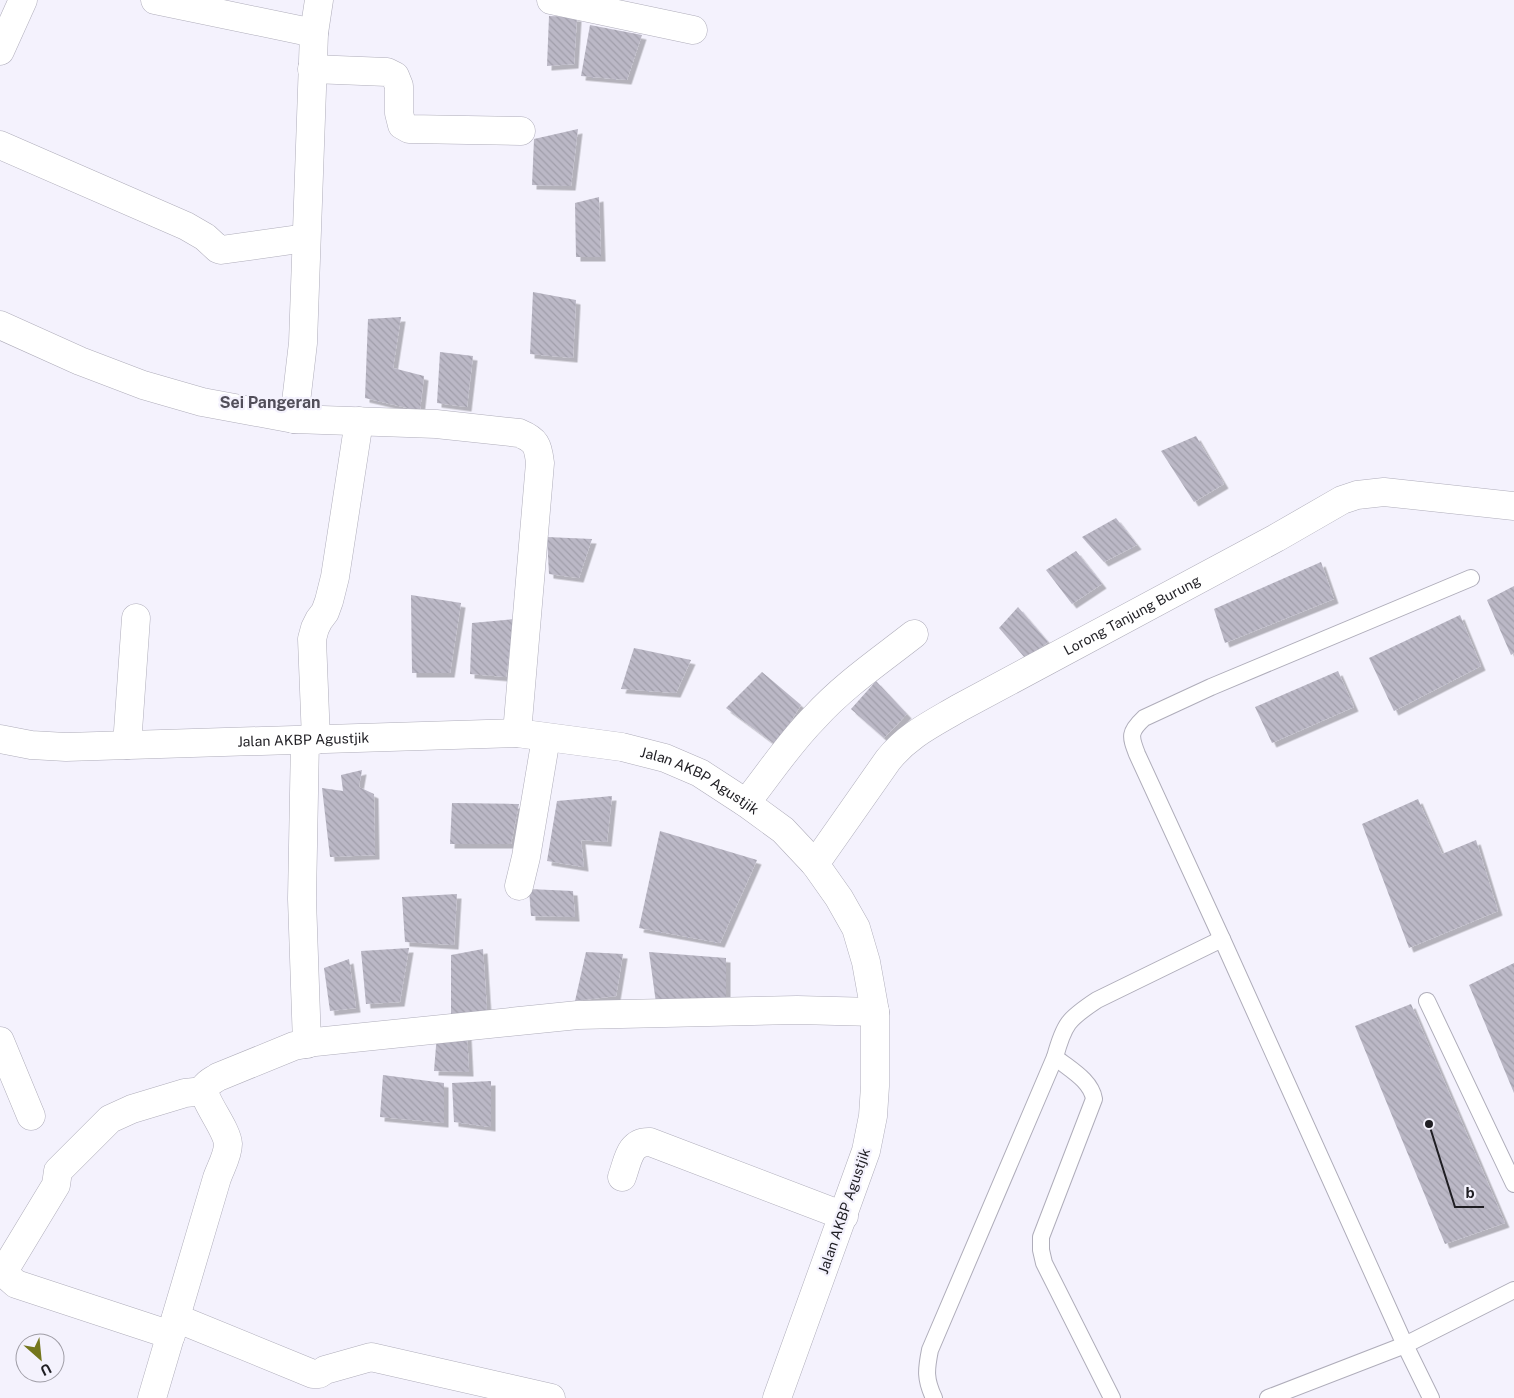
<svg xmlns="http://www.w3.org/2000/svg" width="1514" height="1398" viewBox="0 0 1514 1398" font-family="'Public Sans',sans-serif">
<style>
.building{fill:url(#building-back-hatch);filter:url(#shadow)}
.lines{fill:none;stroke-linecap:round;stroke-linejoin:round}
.service-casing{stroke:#afadba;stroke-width:18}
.minor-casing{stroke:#afadba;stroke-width:29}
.tertiary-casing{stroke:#afadba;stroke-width:29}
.service{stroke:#fff;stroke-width:16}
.minor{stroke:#fff;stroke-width:28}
.tertiary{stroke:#fff;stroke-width:28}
.labels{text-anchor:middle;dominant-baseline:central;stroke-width:4.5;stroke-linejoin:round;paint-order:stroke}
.street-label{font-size:14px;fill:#1f1e23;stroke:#f4f2fd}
.quarter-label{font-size:16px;font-weight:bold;fill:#514e5a;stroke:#f4f2fd}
.leader{fill:none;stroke:#1f1e23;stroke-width:2}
.callout-dot{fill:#1f1e23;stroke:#f4f2fd;stroke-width:2}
.callout-label{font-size:15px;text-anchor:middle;font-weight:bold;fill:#1f1e23;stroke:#f4f2fd;stroke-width:4.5;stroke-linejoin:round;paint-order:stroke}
</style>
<defs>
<pattern id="building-back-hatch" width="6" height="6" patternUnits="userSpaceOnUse" patternTransform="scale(1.25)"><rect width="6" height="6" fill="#bbb8c6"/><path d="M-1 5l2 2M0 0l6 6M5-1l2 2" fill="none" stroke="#a09eaa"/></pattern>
<filter id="shadow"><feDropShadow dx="4.5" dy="4.5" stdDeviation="0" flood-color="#0004"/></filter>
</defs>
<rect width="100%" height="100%" fill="#f4f2fd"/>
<g class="building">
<polygon points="549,16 577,17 574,64 547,66"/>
<polygon points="590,25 642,35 627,80 581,76"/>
<polygon points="578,129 571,186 532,185 534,139"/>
<polygon points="599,197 601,257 576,257 575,203"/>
<polygon points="533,292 576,300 573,358 530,354"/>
<polygon points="401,317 393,368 424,376 420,411 365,398 368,319"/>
<polygon points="440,352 473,356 467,407 437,403"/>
<polygon points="1196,436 1224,484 1194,502 1161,451"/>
<polygon points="1116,518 1137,545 1104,562 1082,537"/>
<polygon points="547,537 592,539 579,578 549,574"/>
<polygon points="1076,551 1102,584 1072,604 1046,570"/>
<polygon points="1321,562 1334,599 1225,643 1214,609"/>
<polygon points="1514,586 1514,653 1511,655 1487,600"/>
<polygon points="411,595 461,603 450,673 412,673"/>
<polygon points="1018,607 1048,642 1026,659 999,628"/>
<polygon points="1460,615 1481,666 1394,711 1369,658"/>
<polygon points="514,619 506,677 470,674 472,623"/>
<polygon points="634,648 691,660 676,693 621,689"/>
<polygon points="1338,671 1354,707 1272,743 1255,707"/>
<polygon points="762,672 801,705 776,745 726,708"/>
<polygon points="876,681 907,714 884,738 851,709"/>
<polygon points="362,770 359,787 374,794 375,855 330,857 322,788 343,791 341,775"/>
<polygon points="612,796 607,842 581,840 584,867 547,861 557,801"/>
<polygon points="1418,799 1442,854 1476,840 1498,911 1409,948 1362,824"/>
<polygon points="452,803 519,804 511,844 450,844"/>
<polygon points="660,831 757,860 720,943 639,928"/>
<polygon points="529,889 573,891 575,917 531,916"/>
<polygon points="457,894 454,945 405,942 402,897"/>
<polygon points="409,948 400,1002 366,1004 361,951"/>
<polygon points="483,949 487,1010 451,1016 451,955"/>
<polygon points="586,952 623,954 616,996 575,1001"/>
<polygon points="649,952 726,958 726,999 656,1003"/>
<polygon points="349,959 356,1008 330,1011 324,968"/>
<polygon points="1514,963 1514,1093 1469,985"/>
<polygon points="1411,1004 1505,1223 1445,1244 1355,1026"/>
<polygon points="467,1033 469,1072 434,1071 437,1034"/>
<polygon points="383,1075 444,1083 444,1123 380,1117"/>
<polygon points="491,1081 491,1127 454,1122 452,1083"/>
</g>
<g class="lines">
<defs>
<g id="service">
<polyline points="1427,1001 1514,1184"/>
<path d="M1055 1057C1069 1069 1091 1080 1094 1099L1041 1237V1250L1044 1263 1112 1398"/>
<path d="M934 1398C925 1379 926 1370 930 1350L1055 1057C1064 1024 1068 1019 1097 1000L1222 939"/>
<polyline points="1268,1398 1405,1345 1514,1290"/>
<path d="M1431 1398 1405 1345 1222 939 1137 754C1130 736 1129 732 1144 718L1211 687 1471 578"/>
</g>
<g id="minor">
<polyline points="155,0 314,33"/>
<polyline points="551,0 693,30"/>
<polyline points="312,69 387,72 395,76 399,86 399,113 402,125 409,129 521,131"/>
<polyline points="0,145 186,226 205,237 218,249 221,250 306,238"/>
<path d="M0 325 80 361 143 385 202 402 294 419 436 424 519 433C536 440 538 445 540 463L517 733"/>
<polyline points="294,419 303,343 314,33 319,0"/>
<polyline points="305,740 302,899 307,1044"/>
<polyline points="316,740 312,639 315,628 319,620 325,612 329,601 335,577 359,421"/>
<polyline points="127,745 136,618"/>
<path d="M746 803C769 774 789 743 815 717 844 685 881 660 914 634"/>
<path id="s1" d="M815 864 888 760C908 735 932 724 959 708L1276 538 1342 500 1357 495 1384 492 1514 506"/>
<polyline points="519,886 526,857 546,738"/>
<polyline points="0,1041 31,1116"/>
<path d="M622 1177C628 1161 629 1141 650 1142L844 1216"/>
<polyline points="176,1318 313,1374 319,1374 325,1370 371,1357 551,1398"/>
<polyline points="171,1335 16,1284 7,1276 7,1266 56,1185 58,1171 110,1119 132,1109 185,1093 204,1091"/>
<path d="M152 1398 217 1178C221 1167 228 1155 228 1144 227 1128 200 1097 205 1087 208 1082 214 1080 218 1077L294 1046 315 1042 578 1015 797 1010 875 1012"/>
</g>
<g id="tertiary">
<polyline points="0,51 23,0"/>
<path id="s2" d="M0 739 31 745 66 747 517 733 622 747 665 758 700 773 746 803 783 830 815 864 839 898 856 928 866 962 875 1012V1086L873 1116 866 1151 777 1398"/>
</g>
</defs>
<use href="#service" class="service-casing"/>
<use href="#minor" class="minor-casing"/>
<use href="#tertiary" class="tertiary-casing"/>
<use href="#service" class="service"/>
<use href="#minor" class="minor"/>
<use href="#tertiary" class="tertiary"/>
</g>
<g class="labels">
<g class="street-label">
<text stroke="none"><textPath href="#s1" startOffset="412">Lorong Tanjung Burung</textPath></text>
<text stroke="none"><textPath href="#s2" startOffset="304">Jalan AKBP Agustjik</textPath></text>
<text stroke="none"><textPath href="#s2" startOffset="709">Jalan AKBP Agustjik</textPath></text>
<text transform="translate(844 1211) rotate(-71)">Jalan AKBP Agustjik</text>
</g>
<g class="quarter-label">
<text x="270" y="402">Sei Pangeran</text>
</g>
</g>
<path class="leader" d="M1429 1124L1455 1207H1484"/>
<circle class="callout-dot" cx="1429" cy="1124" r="5"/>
<g class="callout-label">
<text x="1470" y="1198">b</text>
</g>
<g transform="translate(40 1358) rotate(153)"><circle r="24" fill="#f4f2fd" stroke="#9f9da6"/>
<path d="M0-4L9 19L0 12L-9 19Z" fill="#74761d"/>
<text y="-8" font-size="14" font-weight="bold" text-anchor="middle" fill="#1f1e23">U</text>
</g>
</svg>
